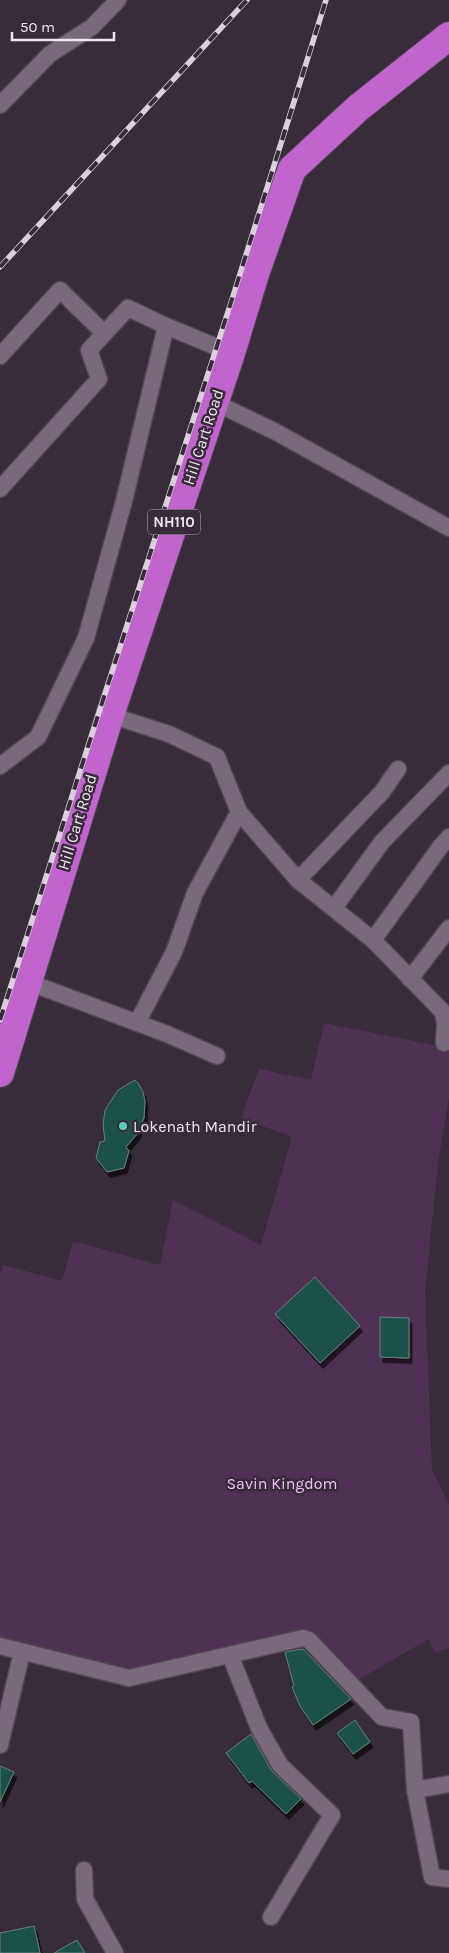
<svg xmlns="http://www.w3.org/2000/svg" width="449" height="1953" viewBox="0 0 449 1953" font-family="Karla,sans-serif">
<style>
.green{fill:#4f3253}
.building{fill:#1b5149;stroke:#66817c;filter:url(#shadow)}
.lines{fill:none;stroke-linecap:round;stroke-linejoin:round}
.street-casing{stroke:#514652;stroke-width:19}
.highway-casing{stroke:#514652;stroke-width:30}
.street{stroke:#796a7b;stroke-width:16}
.highway{stroke:#c164ce;stroke-width:28}
.rail-casing{stroke:#d9d0da;stroke-width:5.5}
.rail{stroke:#382b3a;stroke-width:4;stroke-dasharray:11;stroke-linecap:butt}
.poi-dot{fill:#5acebd;stroke:#382b3a;stroke-width:2}
.labels{text-anchor:middle;dominant-baseline:central;stroke-width:5;stroke-linejoin:round;paint-order:stroke}
.shield{fill:#382b3a;stroke:#b7aeb9;stroke-width:1}
.shield-label{font-size:15px;font-weight:bold;fill:#eee6ef}
.street-label{font-size:16px;fill:#eee6ef;stroke:#382b3a}
.poi-label{font-size:16px;fill:#eee6ef;stroke:#382b3a;text-anchor:start}
.park-label{font-size:16px;fill:#f5befc;stroke:#382b3a}
</style>
<defs>
<filter id="shadow"><feDropShadow dx="3" dy="5.5" stdDeviation="0" flood-color="#0009"/></filter>
</defs>
<rect width="100%" height="100%" fill="#382b3a"/>
<polygon class="green" points="324,1023 449,1048 449,1099 438,1162 425,1292 432,1469 449,1505 449,1648 435,1653 429,1639 358,1680 310,1632 132,1674 0,1641 0,1275 3,1265 62,1281 73,1241 160,1265 173,1200 261,1245 292,1137 241,1118 259,1069 311,1080"/>
<g class="building">
<polygon points="135,1080 138,1083 143,1092 145,1101 144,1118 137,1134 126,1147 129,1151 124,1168 107,1172 96,1158 100,1142 105,1141 103,1125 105,1110 118,1090"/>
<polygon points="315,1277 360,1326 320,1363 275,1314"/>
<polygon points="380,1317 409,1318 409,1358 380,1357"/>
<polygon points="303,1649 351,1699 313,1725 300,1706 292,1687 294,1686 285,1652"/>
<polygon points="355,1720 370,1742 353,1754 337,1733"/>
<polygon points="251,1734 271,1770 301,1799 286,1814 252,1781 249,1783 226,1753"/>
<polygon points="0,1766 14,1772 0,1802"/>
<polygon points="34,1926 40,1953 0,1953 0,1933"/>
<polygon points="77,1940 85,1953 54,1953"/>
</g>
<g class="lines">
<defs>
<g id="street">
<polyline points="0,105 50,54 92,27 118,0"/>
<polyline points="0,356 60,290 104,333"/>
<polyline points="214,402 276,432 449,528"/>
<polyline points="0,489 99,379 89,350 128,308 166,326 231,353"/>
<polyline points="110,715 169,734 217,757 239,812 298,880 373,940 443,1012 445,1024 444,1043"/>
<polyline points="0,766 38,737 86,638 124,501 166,326"/>
<polyline points="298,880 382,792 398,769"/>
<polyline points="334,908 382,842 449,773"/>
<polyline points="373,940 441,846 449,837"/>
<polyline points="410,979 449,928"/>
<polyline points="28,982 167,1034 217,1056"/>
<polyline points="137,1023 174,952 195,893 239,812"/>
<polyline points="0,1646 129,1678 303,1638 309,1640 382,1717 411,1722 415,1790 432,1877 449,1879"/>
<polyline points="230,1655 259,1728 280,1765 332,1815 271,1917"/>
<polyline points="0,1745 22,1652"/>
<polyline points="415,1790 449,1784"/>
<polyline points="84,1870 85,1899 115,1953"/>
</g>
<polyline id="highway" points="0,1073 110,715 231,353 255,274 292,169 358,108 449,36"/>
</defs>
<use href="#street" class="street-casing"/>
<use href="#highway" class="highway-casing"/>
<use href="#street" class="street"/>
<use href="#highway" class="highway"/>
<defs>
<g id="rail">
<polyline points="0,267 247,0"/>
<polyline points="0,1020 234,293 326,0"/>
</g>
</defs>
<use href="#rail" class="rail-casing"/>
<use href="#rail" class="rail"/>
</g>
<circle class="poi-dot" cx="123" cy="1126" r="5"/>
<g class="labels">
<rect class="shield" x="148" y="509.5" width="52" height="25" rx="4"/>
<g class="shield-label">
<text x="174" y="522">NH110</text>
</g>
<g class="street-label">
<text transform="translate(203 437) rotate(-72)">Hill Cart Road</text>
<text transform="translate(77 822) rotate(-73)">Hill Cart Road</text>
</g>
<g class="poi-label">
<text x="133" y="1126">Lokenath Mandir</text>
</g>
<g class="park-label">
<text x="282" y="1483">Savin Kingdom</text>
</g>
</g>
<path d="M12 32v8h102v-8" fill="none" stroke="#eee6ef" stroke-width="2.5"/>
<text x="20" y="32" font-size="15" fill="#eee6ef" stroke="#382b3a" stroke-width="4" paint-order="stroke">50 m</text>
</svg>
